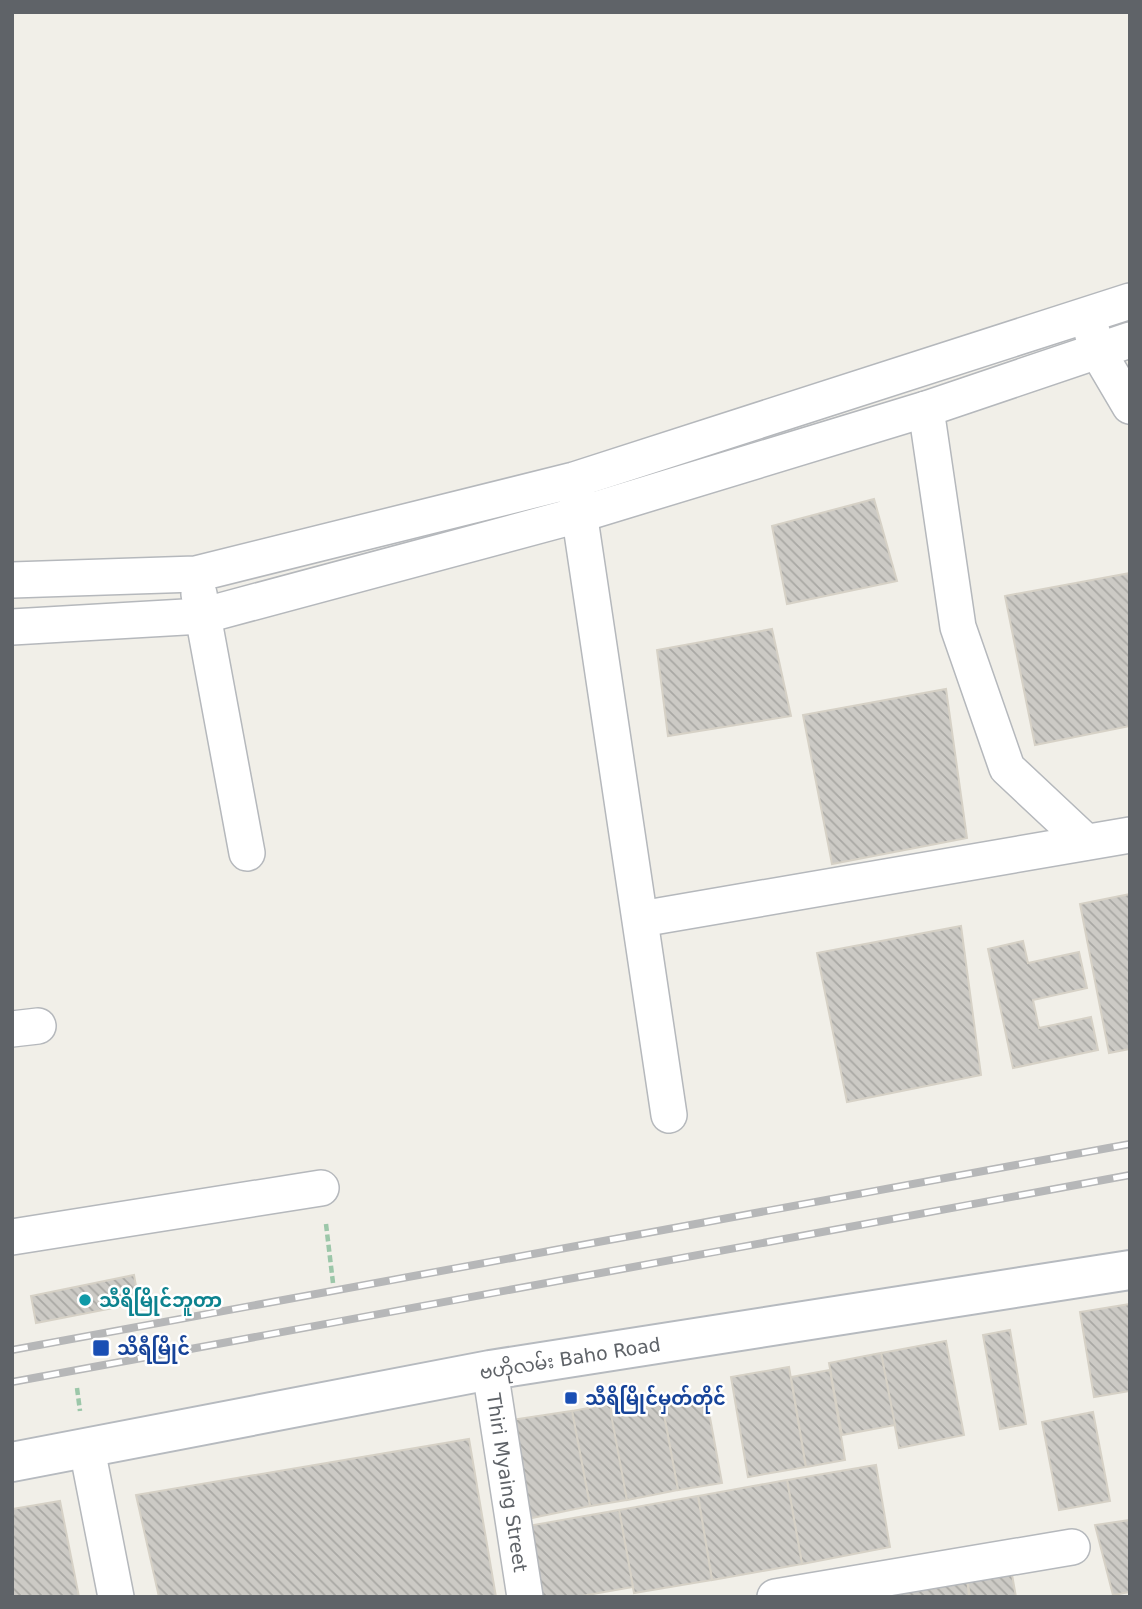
<svg xmlns="http://www.w3.org/2000/svg" width="1142" height="1609" viewBox="0 0 1142 1609" font-family="'DejaVu Sans','Noto Sans Myanmar',sans-serif">
<style>
.building{fill:url(#building-back-hatch);stroke:#d6d1c6;stroke-width:2}
.lines{fill:none;stroke-linecap:round;stroke-linejoin:round}
.street-casing{stroke:#b5b8bc;stroke-width:38}
.secondary-casing{stroke:#b6babf;stroke-width:42}
.path{stroke:#9cc7a9;stroke-width:4.5;stroke-dasharray:7 3.5;stroke-linecap:butt}
.street{stroke:#fff;stroke-width:35}
.secondary{stroke:#fff;stroke-width:38}
.rail-casing{stroke:#b6b7b8;stroke-width:8}
.rail{stroke:#fff;stroke-width:5;stroke-dasharray:16;stroke-linecap:butt}
.culture-dot{fill:#0f9aa8;stroke:#fff;stroke-width:2.5}
.transit-dot{fill:#1a4fb4;stroke:#fff;stroke-width:2.5}
.labels{text-anchor:middle;dominant-baseline:central;stroke-width:5;stroke-linejoin:round;paint-order:stroke}
.culture-label{font-size:19px;font-weight:bold;fill:#0d838f;stroke:#fff;text-anchor:start}
.transit-label{font-size:19px;font-weight:bold;fill:#164399;stroke:#fff;text-anchor:start}
.street-label{font-size:19px;fill:#5f6368;stroke:#fff}
</style>
<defs>
<pattern id="building-back-hatch" width="6" height="6" patternUnits="userSpaceOnUse" patternTransform="scale(1.75)"><rect width="6" height="6" fill="#cccac5"/><path d="M-1 5l2 2M0 0l6 6M5-1l2 2" fill="none" stroke="#a9a8a4"/></pattern>
</defs>
<rect width="100%" height="100%" fill="#f1efe8"/>
<g class="building">
<polygon points="874,499 897,581 787,604 772,526"/>
<polygon points="1130,573 1130,726 1035,745 1005,596"/>
<polygon points="772,629 791,716 668,736 657,650"/>
<polygon points="946,689 967,838 832,864 803,715"/>
<polygon points="1130,894 1130,1049 1109,1053 1080,904"/>
<polygon points="961,926 981,1075 847,1102 817,953"/>
<polygon points="1023,941 1028,963 1079,952 1087,988 1033,1000 1039,1028 1091,1017 1098,1050 1013,1068 988,949"/>
<polygon points="134,1275 139,1303 36,1323 31,1296"/>
<polygon points="1130,1304 1130,1391 1094,1397 1080,1312"/>
<polygon points="1010,1330 1026,1424 1000,1429 983,1335"/>
<polygon points="946,1341 964,1435 899,1448 881,1353"/>
<polygon points="881,1353 895,1425 842,1435 829,1363"/>
<polygon points="789,1367 806,1467 748,1477 731,1377"/>
<polygon points="830,1370 845,1460 806,1467 791,1377"/>
<polygon points="706,1396 722,1483 678,1490 662,1404"/>
<polygon points="610,1404 627,1500 590,1506 572,1411"/>
<polygon points="662,1404 678,1490 627,1500 611,1414"/>
<polygon points="572,1411 590,1506 527,1519 511,1420"/>
<polygon points="1093,1412 1110,1501 1059,1510 1042,1422"/>
<polygon points="469,1439 496,1597 159,1597 136,1495"/>
<polygon points="876,1465 890,1547 802,1564 787,1480"/>
<polygon points="787,1480 802,1564 712,1580 698,1496"/>
<polygon points="698,1496 712,1580 634,1593 619,1510"/>
<polygon points="60,1501 79,1597 12,1597 12,1509"/>
<polygon points="619,1510 633,1587 576,1597 541,1597 528,1526"/>
<polygon points="1130,1520 1130,1592 1113,1595 1095,1525"/>
<polygon points="1011,1569 1016,1597 970,1597 967,1578"/>
<polygon points="967,1578 969,1597 900,1597 899,1586"/>
</g>
<g class="lines">
<defs>
<g id="street">
<polyline points="1091,328 1097,350 1130,406"/>
<polyline points="926,409 958,627 1007,768 1086,842"/>
<polyline points="576,492 669,1115"/>
<polyline points="12,580 196,574 574,480 1130,301"/>
<polyline points="199,594 247,853"/>
<polyline points="12,627 202,616 578,515 926,409 1130,340"/>
<polyline points="641,919 1130,835"/>
<polyline points="12,1029 38,1026"/>
<polyline points="12,1237 321,1188"/>
<path id="s1" d="M490 1370 525 1597"/>
<polyline points="87,1449 116,1597"/>
<polyline points="775,1597 1072,1547"/>
</g>
<polyline id="secondary" points="12,1462 490,1370 1130,1270"/>
</defs>
<use href="#street" class="street-casing"/>
<use href="#secondary" class="secondary-casing"/>
<g class="path">
<polyline points="326,1224 333,1283"/>
<polyline points="77,1388 80,1411"/>
</g>
<use href="#street" class="street"/>
<use href="#secondary" class="secondary"/>
<defs>
<g id="rail">
<polyline points="12,1350 1130,1144"/>
<polyline points="12,1382 1130,1175"/>
</g>
</defs>
<use href="#rail" class="rail-casing"/>
<use href="#rail" class="rail"/>
</g>
<circle class="culture-dot" cx="85" cy="1300" r="7"/>
<g class="transit-dot">
<rect x="92" y="1339" width="18" height="18" rx="3.5"/>
<rect x="564" y="1391" width="14" height="14" rx="3.5"/>
</g>
<g class="labels">
<g class="culture-label">
<text x="99" y="1300">သီရိမြိုင်ဘူတာ</text>
</g>
<g class="transit-label">
<text x="117" y="1348">သိရီမြိုင်</text>
<text x="585" y="1398">သီရိမြိုင်မှတ်တိုင်</text>
</g>
<g class="street-label">
<text transform="translate(570 1358) rotate(-9)">ဗဟိုလမ်း Baho Road</text>
<text stroke="none"><textPath href="#s1" startOffset="114">Thiri Myaing Street</textPath></text>
</g>
</g>
<rect width="1142" height="1609" fill="none" stroke="#5f6368" stroke-width="28"/>
</svg>
